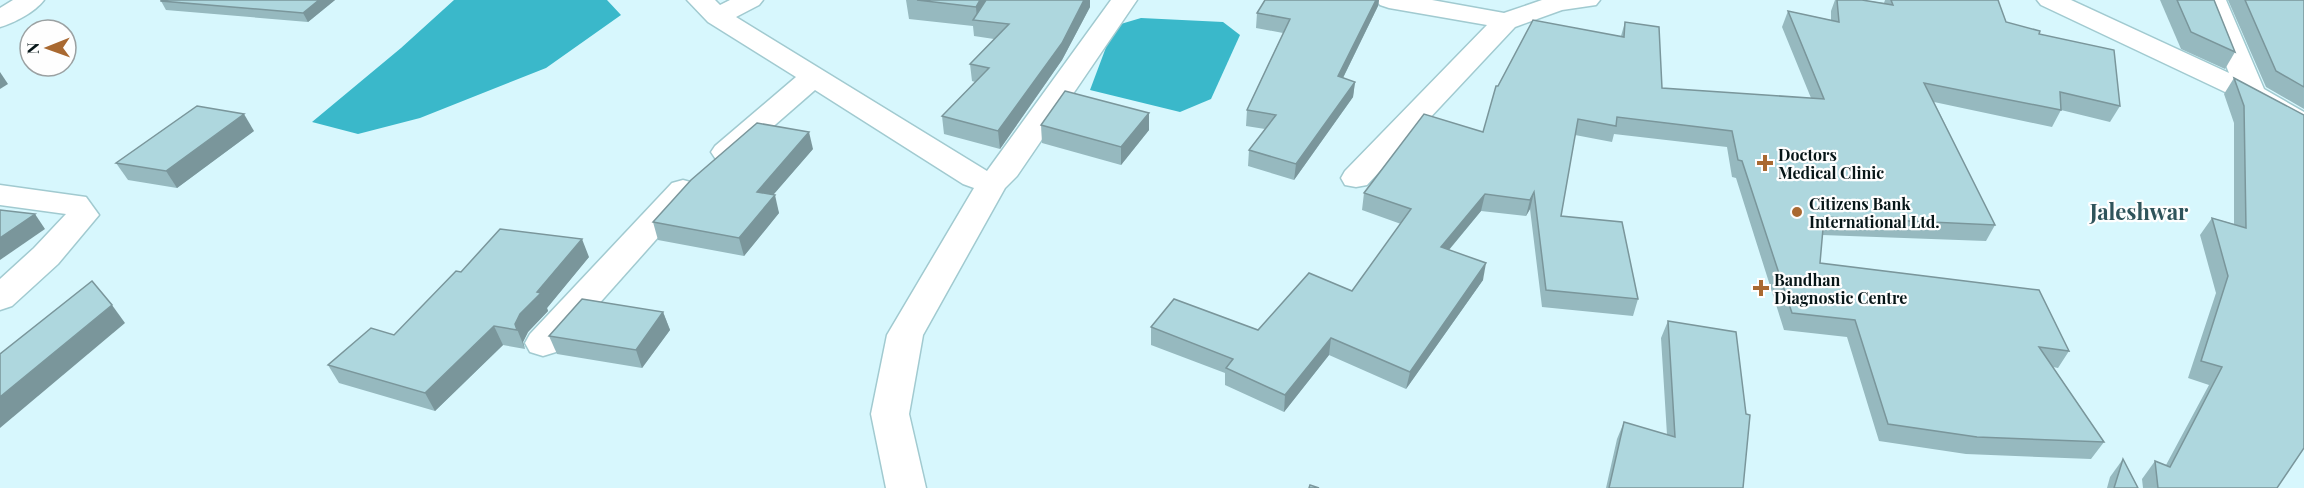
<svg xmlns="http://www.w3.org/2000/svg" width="2304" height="488" viewBox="0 0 2304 488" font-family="'Playfair Display',serif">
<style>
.water{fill:#3ab8ca}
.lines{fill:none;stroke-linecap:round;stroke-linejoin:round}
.minor-casing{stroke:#a1cad0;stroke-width:3}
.minor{fill:#fff;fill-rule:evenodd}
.wall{fill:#96b9bf}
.shaded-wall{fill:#7a969b}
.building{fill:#aed7de;stroke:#7a969b;stroke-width:1.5}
.poi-dot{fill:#a96931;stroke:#fefefe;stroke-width:2}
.labels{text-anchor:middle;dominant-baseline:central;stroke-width:4.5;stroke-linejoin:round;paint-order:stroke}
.poi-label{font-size:16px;font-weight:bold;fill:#071618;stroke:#fefefe;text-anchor:start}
.district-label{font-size:22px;font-weight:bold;fill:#2f545b;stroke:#fefefe}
</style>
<rect width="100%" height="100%" fill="#d7f7fd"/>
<g class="water">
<polygon points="454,0 607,0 621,15 546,68 420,118 358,134 312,122 401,48"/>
<polygon points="1141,18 1223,22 1240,35 1211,99 1180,112 1090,90 1114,26"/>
</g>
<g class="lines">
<defs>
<g id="minor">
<path d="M13 0H44C35 12 14 23 0 27V8Z"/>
<polygon points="687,0 715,0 720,5 730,0 763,0 759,5 736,17 987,171 1111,0 1137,0 1017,176 1005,188 923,335 909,414 926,488 886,488 871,414 887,335 974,188 963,184 815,90 737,158 726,161 715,158 711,152 715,146 796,77 708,22"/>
<polygon points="1376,0 1432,0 1504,13 1542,0 1600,0 1596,5 1562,10 1515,27 1367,185 1356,187 1345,185 1341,178 1345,171 1487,25 1389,8 1380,5"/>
<polygon points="2037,0 2071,0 2229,73 2200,0 2226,0 2264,89 2304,112 2304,133 2294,130 2242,100 2041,5"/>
<polygon points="683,180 694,183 699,190 694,197 556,352 543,356 530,352 525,343 530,334 672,183"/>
<polygon points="0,185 86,197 99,215 58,264 12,306 0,310 0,279 34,248 66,214 0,205"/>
</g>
</defs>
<use href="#minor" class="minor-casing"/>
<use href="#minor" class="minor"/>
</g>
<g class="wall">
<polygon points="335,0 308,22 166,10 161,1"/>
<polygon points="906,0 1090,0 1090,7 1062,60 1000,149 944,134 942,116 975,82 972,81 970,64 994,39 974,36 973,26 909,19"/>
<polygon points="1265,0 1379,0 1378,6 1343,78 1355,82 1353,97 1294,180 1248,166 1249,150 1265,129 1246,126 1247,110 1283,33 1256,28 1257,13"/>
<polygon points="1835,0 1862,0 1884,3 1885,0 1998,0 2006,22 2039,34 2120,106 2110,122 2061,110 2052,127 1934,102 1995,225 1986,241 1822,235 1820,263 2069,351 2058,368 2053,367 2104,442 2091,459 1966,454 1879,441 1847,337 1784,330 1736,178 1732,177 1727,147 1614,134 1612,142 1575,135 1561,216 1638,299 1633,316 1542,307 1530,209 1526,216 1481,211 1449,250 1483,280 1406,389 1329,355 1284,412 1225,385 1225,373 1151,345 1151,327 1258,330 1352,291 1401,224 1362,210 1364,193 1483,132 1498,86 1621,36 1625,22 1662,88 1811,98 1782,27 1788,11 1831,20 1831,11"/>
<polygon points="2160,0 2214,0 2235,52 2225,69 2181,49"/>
<polygon points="2228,0 2304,0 2304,109 2266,87"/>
<polygon points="2234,78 2304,115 2277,488 2143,488 2142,479 2155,461 2166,465 2209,385 2188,378 2216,293 2200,235 2212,218 2234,224 2234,123 2224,94"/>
<polygon points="1149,113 1149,130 1121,165 1042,143 1041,125"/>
<polygon points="254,131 177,188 128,180 116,163"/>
<polygon points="813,149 773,195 779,213 744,256 658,240 653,222"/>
<polygon points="589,257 547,308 548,311 528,332 523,342 525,349 503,345 435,411 339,383 328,365 394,335 461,272"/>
<polygon points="663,312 670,330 642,368 557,354 549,336"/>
<polygon points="1668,321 1743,488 1606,488 1617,439 1624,422 1667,435 1661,338"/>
<polygon points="2123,459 2138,488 2107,488 2110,477"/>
</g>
<g class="shaded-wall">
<polygon points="319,0 335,0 308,22 303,13"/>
<polygon points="980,0 994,0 977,20 976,7"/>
<polygon points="1084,0 1090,0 1090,7 1062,60 1000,149 998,131"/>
<polygon points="1376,0 1379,0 1378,6 1336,92 1338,76"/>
<polygon points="0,72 8,84 0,89"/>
<polygon points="1355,82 1353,97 1294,180 1296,164"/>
<polygon points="1149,113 1149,130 1121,165 1121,147"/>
<polygon points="244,114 254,131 177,188 166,171"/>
<polygon points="809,132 813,149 761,209 757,192"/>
<polygon points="1534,192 1530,209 1526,216 1530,200"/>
<polygon points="1485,194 1481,211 1437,264 1441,247"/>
<polygon points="775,195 779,213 744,256 739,238"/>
<polygon points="35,214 45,229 0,260 0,238"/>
<polygon points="582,239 589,257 547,308 548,311 528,332 523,342 525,349 515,324 520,314 537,292"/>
<polygon points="1486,263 1483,280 1406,389 1410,372"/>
<polygon points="112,305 125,323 0,428 0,397"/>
<polygon points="663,312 670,330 642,368 636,350"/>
<polygon points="494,326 503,345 435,411 425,393"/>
<polygon points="1331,338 1329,355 1284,412 1285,395"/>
</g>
<g class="building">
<polygon points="161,0 319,0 303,13 161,1"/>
<polygon points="917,0 980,0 976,7"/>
<polygon points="986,0 1084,0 1062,43 998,131 942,116 989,68 970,64 1009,24 973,20"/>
<polygon points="1265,0 1376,0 1338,76 1355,82 1296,164 1249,150 1276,115 1247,110 1290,19 1257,13"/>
<polygon points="1837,0 1862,0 1893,5 1891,0 1998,0 2006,22 2040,31 2039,34 2114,50 2120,106 2060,92 2061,110 1924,83 1995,225 1824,217 1820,263 2039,290 2069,351 2039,347 2104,442 1977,437 1888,424 1855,320 1792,313 1742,161 1738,160 1732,131 1617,117 1616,126 1578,119 1561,216 1622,222 1638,299 1546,290 1534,192 1530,200 1485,194 1441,247 1486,263 1410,372 1331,338 1285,395 1226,368 1233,359 1151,327 1174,299 1258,330 1309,273 1352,291 1411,209 1364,193 1424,114 1483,132 1496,86 1498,86 1533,20 1624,37 1625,22 1659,27 1662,88 1824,99 1788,11 1839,22"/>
<polygon points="2177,0 2214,0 2235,52 2191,32"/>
<polygon points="2245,0 2304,0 2304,87 2276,71"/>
<polygon points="2234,78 2304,115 2304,448 2277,488 2158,488 2155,461 2170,467 2222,367 2201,361 2228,276 2212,218 2246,228 2244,106"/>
<polygon points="1065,91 1149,113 1121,147 1041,125"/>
<polygon points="197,106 244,114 166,171 116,163"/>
<polygon points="757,123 809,132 757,192 775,195 739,238 653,222 691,180"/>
<polygon points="0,210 35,214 0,238"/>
<polygon points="500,229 582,239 537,292 541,293 520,314 515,324 517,330 494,326 425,393 328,365 371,328 394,335 456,271 461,272"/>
<polygon points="92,281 112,305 0,397 0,354"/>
<polygon points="582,299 663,312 636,350 549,336"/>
<polygon points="1668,321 1736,332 1746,414 1750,415 1743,488 1609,488 1624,422 1675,437"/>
<polygon points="2123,459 2138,488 2114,488"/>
<polygon points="1310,485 1319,488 1309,488"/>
</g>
<g class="poi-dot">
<path d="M1762 154h6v6h6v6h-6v6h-6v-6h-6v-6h6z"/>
<circle cx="1797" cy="212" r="6"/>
<path d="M1758 279h6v6h6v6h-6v6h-6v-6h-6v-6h6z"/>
</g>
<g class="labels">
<g class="poi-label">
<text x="1778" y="154">Doctors<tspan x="1778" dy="18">Medical Clinic</tspan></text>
<text x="1809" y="203">Citizens Bank<tspan x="1809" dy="18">International Ltd.</tspan></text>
<text x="1774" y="279">Bandhan<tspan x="1774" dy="18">Diagnostic Centre</tspan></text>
</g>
<g class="district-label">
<text x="2139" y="211">Jaleshwar</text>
</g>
</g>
<g transform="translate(48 48) rotate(269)"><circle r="28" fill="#fefefe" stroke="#9ba1a2" stroke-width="1.5"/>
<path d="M0-4.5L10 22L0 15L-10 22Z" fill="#a96931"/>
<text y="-9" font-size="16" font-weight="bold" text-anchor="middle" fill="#071618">N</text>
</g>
</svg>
